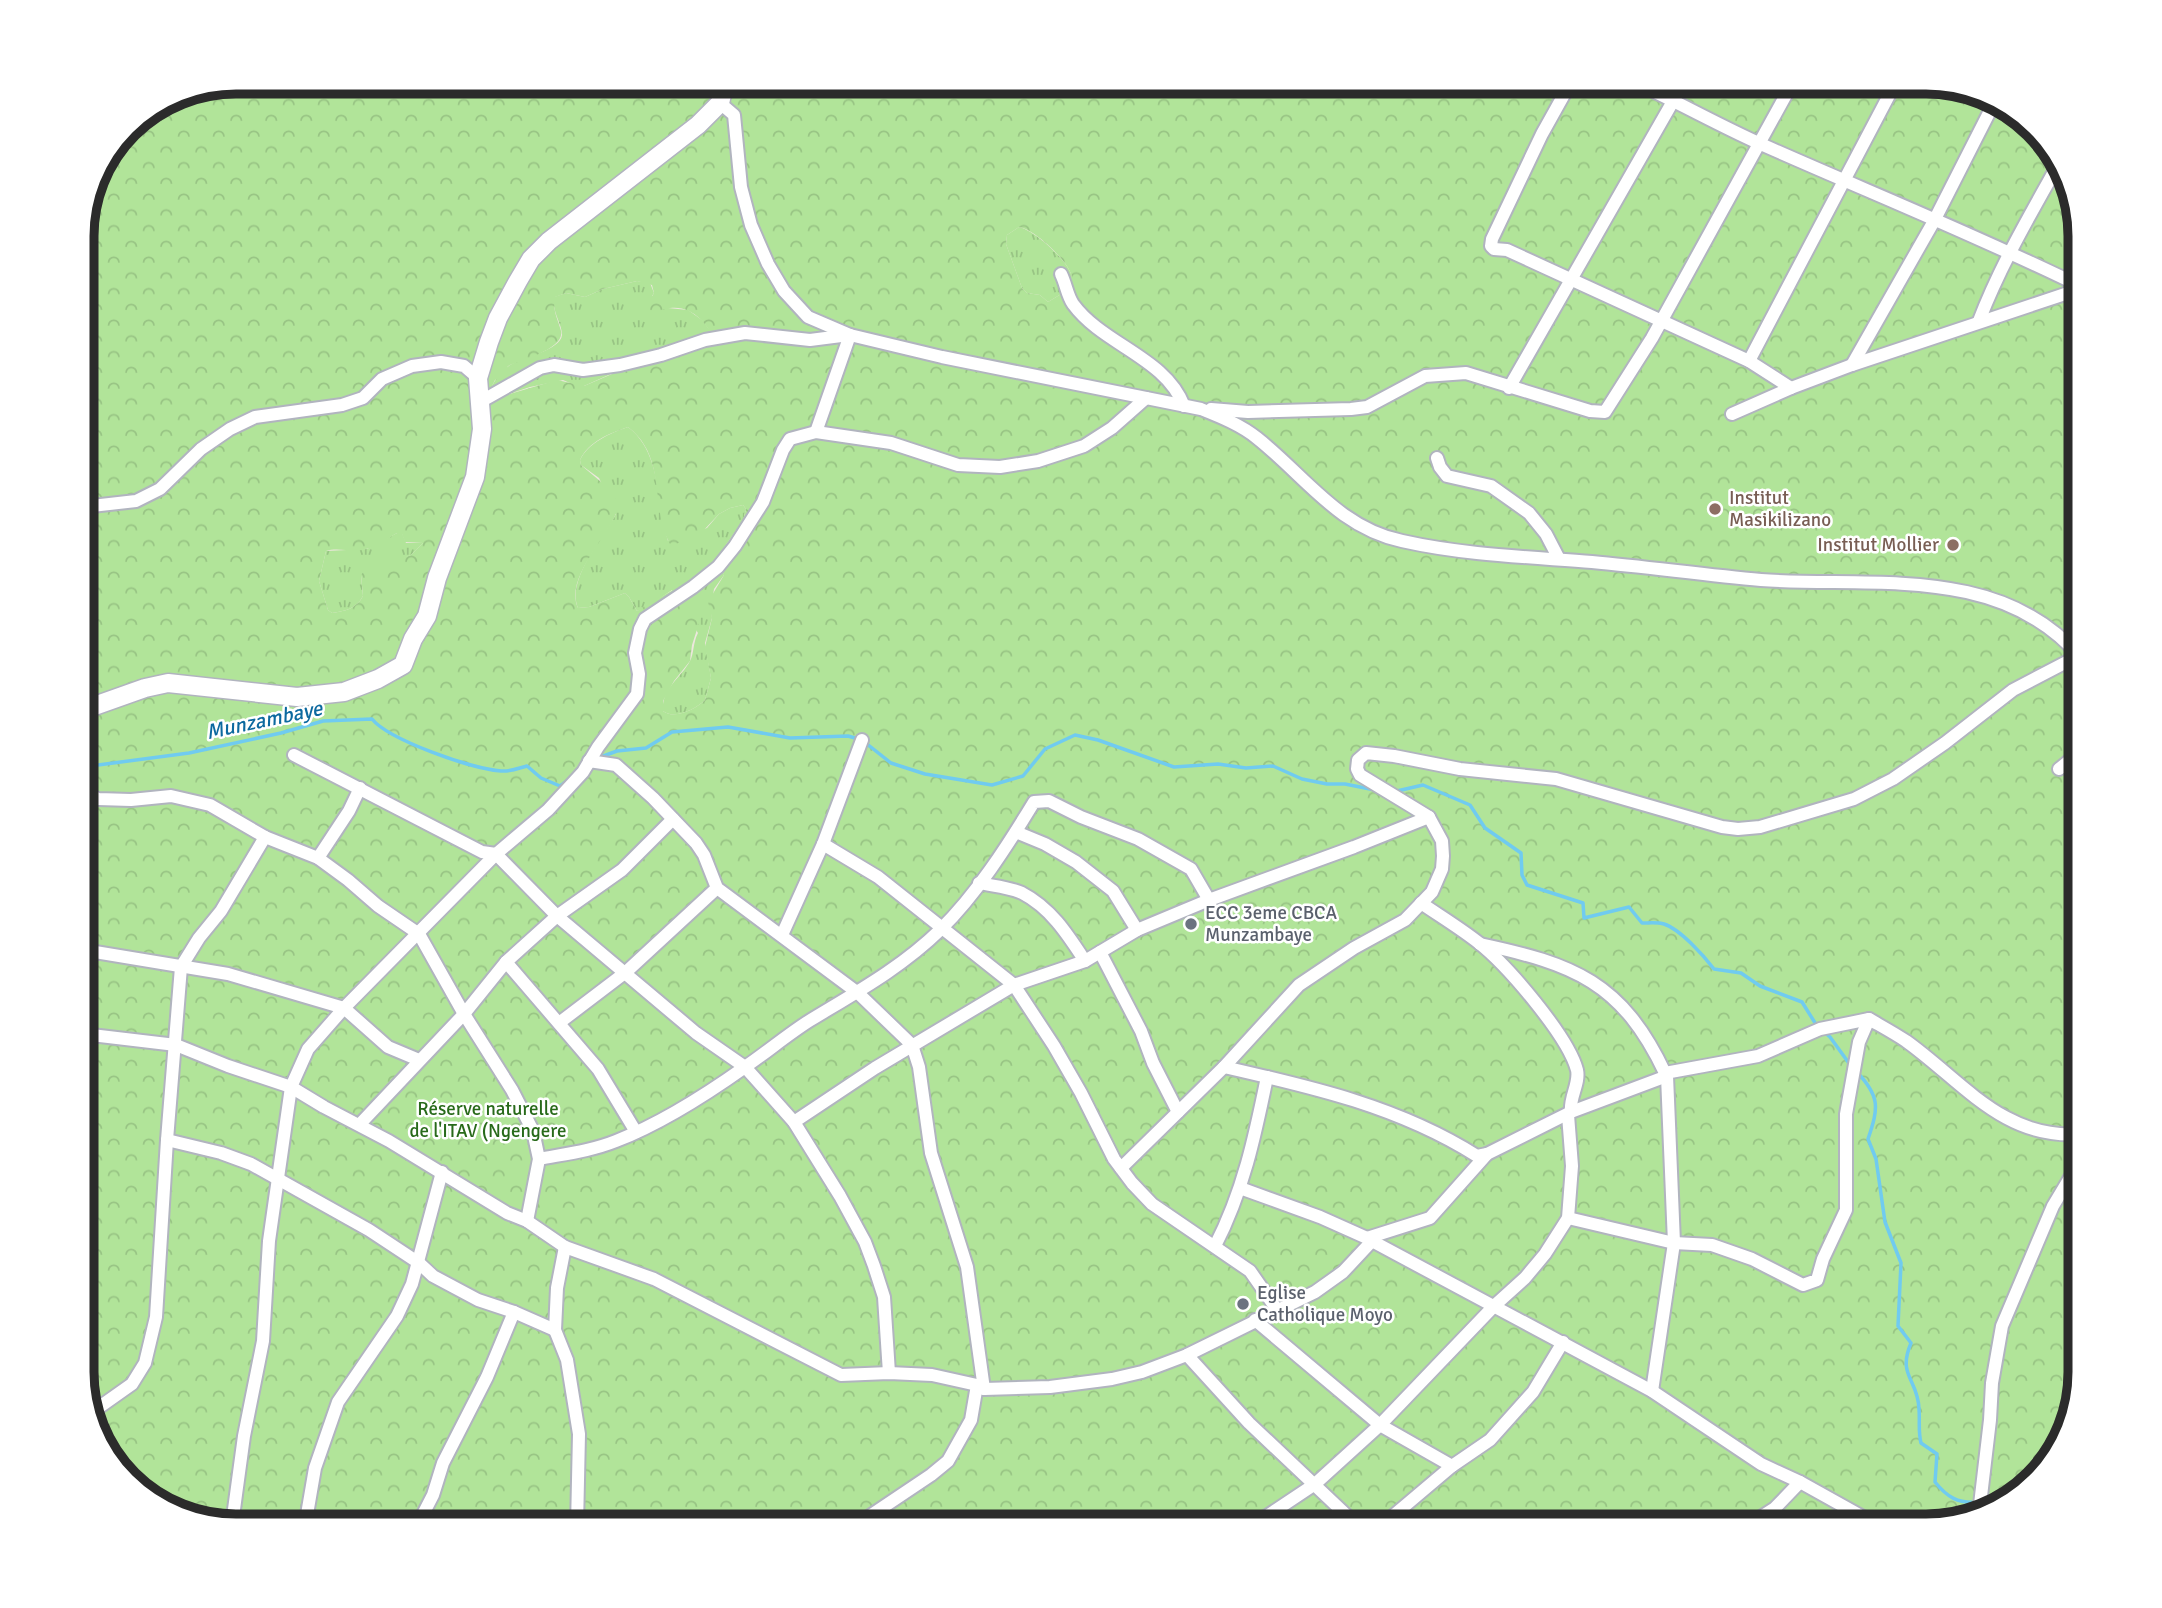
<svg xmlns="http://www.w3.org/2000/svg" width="2162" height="1608" viewBox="0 0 2162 1608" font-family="Signika,sans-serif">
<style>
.grass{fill:url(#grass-tufts)}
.forest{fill:url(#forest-crowns);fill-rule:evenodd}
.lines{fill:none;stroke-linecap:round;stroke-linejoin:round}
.stream{stroke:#70cbf0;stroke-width:3.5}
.street-casing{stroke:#b1b4bf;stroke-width:16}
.secondary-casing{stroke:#b1b4bf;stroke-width:21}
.street{stroke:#fff;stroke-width:12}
.secondary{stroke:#fff;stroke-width:18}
.education-dot{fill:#8d6e63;stroke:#fff;stroke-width:2.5}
.worship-dot{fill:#6b7280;stroke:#fff;stroke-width:2.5}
.labels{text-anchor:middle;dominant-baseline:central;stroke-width:5;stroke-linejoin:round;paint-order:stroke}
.education-label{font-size:19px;fill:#785e54;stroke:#fff;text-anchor:start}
.worship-label{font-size:19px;fill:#5b616d;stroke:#fff;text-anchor:start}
.park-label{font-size:19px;fill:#286a1a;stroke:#fff}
.water-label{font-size:21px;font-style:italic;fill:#0c699f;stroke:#fff}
.rim{fill:none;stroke:#2b2b2b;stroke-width:9}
</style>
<defs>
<pattern id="grass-tufts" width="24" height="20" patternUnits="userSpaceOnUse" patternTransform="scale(1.75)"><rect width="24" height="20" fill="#b1e499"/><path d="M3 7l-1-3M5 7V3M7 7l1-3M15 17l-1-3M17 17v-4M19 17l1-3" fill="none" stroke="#98c484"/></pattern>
<pattern id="forest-crowns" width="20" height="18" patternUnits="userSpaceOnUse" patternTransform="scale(1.75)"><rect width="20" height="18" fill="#b1e499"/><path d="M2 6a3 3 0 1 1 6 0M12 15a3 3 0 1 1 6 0" fill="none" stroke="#98c484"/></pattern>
</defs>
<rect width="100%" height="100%" fill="#ede7dd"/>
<g class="grass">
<path d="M1019 227C1034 230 1069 261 1072 277 1072 278 1071 287 1071 288L1048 302 1040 295 1027 293 1022 288 1006 244 1007 235Z"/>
<path d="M637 281 650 283 654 293 652 296 668 308 688 310 702 320 712 333 716 343 708 347 613 373 584 386H577L563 380 530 387 500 397 492 386C496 378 503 370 510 365 521 358 561 350 562 335 562 323 552 313 554 297L566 293 585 297 603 289Z"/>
<path d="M628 427C662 453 656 503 668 541L707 528 719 514 730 508 743 505 746 509 743 520 721 552 724 575 714 589 711 608 712 618 705 643 711 678 705 700C696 709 674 720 663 711 661 689 681 678 690 661 694 654 693 642 698 633L672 590 647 607 637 611 629 597 625 593 589 607 578 608C566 580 603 538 616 514L599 478 581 465 580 460C588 443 610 433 628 427Z"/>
<path d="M397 533H402L406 543H423L411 555 361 576 363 596C356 609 345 611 332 613L328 610 319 581 326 551 367 549Z"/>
</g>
<path class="forest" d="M236 82H1926L2019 114 2064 168 2080 236V1372L2048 1465 1994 1510 1926 1526H236L143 1494 98 1440 83 1381V226L98 168 134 121 178 94ZM1019 227C1034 229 1069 261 1072 277 1072 278 1071 287 1071 288L1048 302 1040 295 1027 293 1022 288 1006 244 1007 235ZM637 281 652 285 654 293C650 301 644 304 649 314 656 313 663 309 670 308 692 305 709 324 715 343L708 347 626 368 584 386 557 380 500 397 492 386 495 380 504 375 508 366C521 360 565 349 561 331 558 319 552 310 555 297L566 293 585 297 603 289ZM628 427C668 458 649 506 670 544H676L702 532 719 514 730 508 743 505 746 509 743 520 721 552 724 575 708 602 712 618 705 647 711 678 705 700C696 709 674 720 663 711V701L674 681 690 661 692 645 701 617 693 599 680 586 637 611 629 597 625 593 589 607 578 608C564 577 610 536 618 508L613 492 581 465 580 460C588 442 610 433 628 427ZM397 533 402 534 405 542 423 543 411 555 365 570 361 575 363 596C356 609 345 611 332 613L328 610 319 581 326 551C338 547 353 553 366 549 377 547 388 538 397 533Z"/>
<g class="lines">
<g class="stream">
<polyline points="598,758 617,751 646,748 672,732 728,727 790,738 848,736 862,740 891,763 925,774 992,785 1023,776 1045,749 1075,735 1098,740 1174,767 1218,764 1246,768 1273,766 1302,779 1327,784 1345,784 1375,790"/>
<path d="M83 767 189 753 281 733 323 721 372 719C389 740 472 769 501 771 510 772 519 768 527 766L541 778 560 786 567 781"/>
<path d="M1397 791 1423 785 1470 805 1485 828 1521 853 1522 875 1527 885 1583 903 1584 918 1629 907 1642 923C1648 923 1658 922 1664 924 1680 929 1704 956 1714 969L1741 973 1760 986 1802 1002 1817 1026"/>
<polyline points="1823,1031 1830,1037 1851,1066"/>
<path d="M1856 1071C1880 1096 1879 1107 1868 1139L1876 1159 1885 1222 1901 1263 1898 1326 1911 1343C1897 1376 1918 1379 1919 1409 1920 1421 1918 1431 1921 1443L1937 1454 1935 1482C1947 1497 1958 1504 1978 1502"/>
</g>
<defs>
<g id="street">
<polyline points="1571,82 1542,134 1492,239 1491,246 1494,249 1507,250 1749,361 1791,388"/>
<path d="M1634 82C1678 102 1720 126 1763 145 1869 192 1976 235 2080 286"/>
<path d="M720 103 734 115 741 187 751 225 768 264 784 291 808 317 850 335 942 357 1201 409C1221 417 1241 425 1257 438 1305 476 1339 528 1402 541 1464 555 1529 557 1592 562 1648 567 1704 575 1761 580 1869 588 2000 563 2080 657"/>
<path d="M1061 274C1066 284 1067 295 1073 304 1103 345 1165 357 1184 406"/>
<path d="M1979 321C2000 266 2030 215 2059 163"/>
<polyline points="1749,361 1896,82"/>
<polyline points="1852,365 1934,221 1993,105"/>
<polyline points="1509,388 1684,82"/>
<polyline points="480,402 540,368 554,365 583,370 620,365 661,355 705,340 745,333 810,340 849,335"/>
<polyline points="1211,409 1248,412 1351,409 1367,407 1425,376 1466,373 1590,411 1605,412 1652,338 1793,82"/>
<polyline points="1732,414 1791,388 1852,365 2080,289"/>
<polyline points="816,432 850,335"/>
<polyline points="1437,458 1440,467 1447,476 1491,486 1529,513 1546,534 1559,559"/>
<polyline points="83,507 136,501 160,489 201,449 230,429 255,417 342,405 363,398 382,379 412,366 441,362 464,366 478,378"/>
<polyline points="294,755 482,852 496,854 557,916 696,1033 745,1067 794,1122 840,1196 865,1242 874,1266 884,1297 889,1373"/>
<polyline points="589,761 616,765 653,798 696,843 704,855 717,888 858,993 912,1045 919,1067 931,1153 967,1267 984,1389"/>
<polyline points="2059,769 2080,752"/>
<polyline points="83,792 98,799 131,800 171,796 210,805 265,837 318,858 348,880 378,906 419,934 464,1014 512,1090 533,1131 539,1159 527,1221"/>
<polyline points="1016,832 1045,844 1076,862 1113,891 1137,930"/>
<polyline points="823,844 878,877 1014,985 1054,1046 1081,1093 1114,1159 1132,1183 1152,1204 1250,1271 1278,1311"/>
<polyline points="318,858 349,811 360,788"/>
<path d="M979 883C993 886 1009 887 1022 893 1051 908 1068 935 1085 961"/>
<path d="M1421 903C1440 916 1460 928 1479 943 1507 965 1568 1036 1577 1070 1580 1083 1569 1098 1571 1112"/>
<polyline points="782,935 823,844 862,740"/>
<path d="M1480 944C1574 964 1622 982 1665 1073"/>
<polyline points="83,950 228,974 344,1008 388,1047 419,1060"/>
<polyline points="1100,952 1141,1031 1153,1063 1178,1112"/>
<polyline points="506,962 598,1069 636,1132"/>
<polyline points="559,1023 626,972 717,888"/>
<path d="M83 1034 176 1045 228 1066 291 1087 324 1107 389 1141 507 1213 527 1221 565 1247 654 1279 841 1375 889 1373 932 1375 977 1385 984 1389 1050 1387 1112 1379 1142 1372 1187 1355 1315 1292 1343 1272 1372 1241 1367 1238 1430 1218 1487 1154 1571 1112 1667 1076 1665 1073 1758 1056 1820 1029 1869 1019C1881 1026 1894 1033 1906 1041 1962 1081 2004 1140 2080 1134"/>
<path d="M1224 1067C1312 1087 1400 1107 1477 1156L1487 1154"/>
<polyline points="794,1122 875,1068 1014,985 1085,961 1137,930 1209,900 1354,847 1429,817"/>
<polyline points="360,1124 464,1014 506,962 557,916 622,870 673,819"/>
<polyline points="167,1140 221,1153 251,1164 369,1230 419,1263 433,1276 478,1300 514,1312 555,1330"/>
<path d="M539 1159C565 1154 591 1151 616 1141 660 1124 707 1094 745 1067 767 1052 787 1035 809 1021 855 993 901 968 940 930 976 895 1008 845 1034 802L1049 801 1081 817 1138 839 1191 869 1209 900"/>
<polyline points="1121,1168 1224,1067 1299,985 1354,948 1405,920 1432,892 1442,869 1443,856 1442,841 1429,817 1360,775 1357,769 1358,760 1366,753 1394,756 1460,769 1556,779 1722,827 1738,829 1760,827 1854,799 1893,779 1945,743 2013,690 2080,655"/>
<polyline points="1240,1188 1320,1217 1367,1238"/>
<polyline points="1568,1218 1674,1243 1712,1245 1752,1259 1803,1285 1817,1280 1823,1259 1846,1210 1846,1114 1859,1042 1869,1019"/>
<polyline points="1372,1241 1652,1391 1761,1464 1800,1482 1879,1526"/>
<path d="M1215 1246C1243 1192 1255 1136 1267 1077"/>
<polyline points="565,1247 557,1288 555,1330 567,1360 579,1434 577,1526"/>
<polyline points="1255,1320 1380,1425 1452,1466"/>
<polyline points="1187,1355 1249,1423 1358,1526"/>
<polyline points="1652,1391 1674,1243 1667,1076"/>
<polyline points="91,1413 132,1384 145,1363 156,1317 167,1140 181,967 199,938 221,911 265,837"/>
<polyline points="1979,1513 1990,1420 1992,1383 2002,1326 2053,1206 2080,1161"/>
<polyline points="232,1524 244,1436 263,1341 269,1241 291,1087 308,1049 344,1008 496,854 548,810 583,772 598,747 637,694 639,674 635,653 640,629 645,619 693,587 718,567 735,546 763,502 783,450 790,439 816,432 891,443 958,465 1000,467 1038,461 1084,446 1112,428 1146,398"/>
<polyline points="305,1526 315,1468 338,1402 397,1316 412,1284 442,1172"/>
<polyline points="417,1526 433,1495 443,1463 487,1377 514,1312"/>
<polyline points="855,1526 931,1475 948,1461 971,1420 977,1385"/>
<polyline points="1252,1526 1315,1484 1380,1425 1494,1306 1525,1278 1545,1254 1568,1218 1572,1166 1568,1115"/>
<polyline points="1381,1526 1452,1466 1490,1440 1533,1392 1563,1342"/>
<polyline points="1747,1526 1775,1508 1800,1482"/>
</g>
<polyline id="secondary" points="83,710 145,688 168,683 297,697 344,692 378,679 403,665 413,639 427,616 437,578 475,477 482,429 478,378 489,342 498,318 518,281 531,259 549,241 698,125 720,103 725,82"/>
</defs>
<use href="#street" class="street-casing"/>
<use href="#secondary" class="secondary-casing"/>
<use href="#street" class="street"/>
<use href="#secondary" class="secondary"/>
</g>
<g class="education-dot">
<circle cx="1715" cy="509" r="7"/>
<circle cx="1953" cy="545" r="7"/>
</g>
<g class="worship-dot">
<circle cx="1191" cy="924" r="7"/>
<circle cx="1243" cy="1304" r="7"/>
</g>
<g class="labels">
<g class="education-label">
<text x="1729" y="498">Institut<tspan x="1729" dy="22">Masikilizano</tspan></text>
<text x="1939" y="545" text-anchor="end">Institut Mollier</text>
</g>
<g class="worship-label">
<text x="1205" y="913">ECC 3eme CBCA<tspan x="1205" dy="22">Munzambaye</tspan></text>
<text x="1257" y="1293">Eglise<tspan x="1257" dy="22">Catholique Moyo</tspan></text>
</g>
<g class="park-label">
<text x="488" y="1109">Réserve naturelle<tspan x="488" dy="22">de l'ITAV (Ngengere</tspan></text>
</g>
<g class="water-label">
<text transform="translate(264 720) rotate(-12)">Munzambaye</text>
</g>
</g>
<path d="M0 0H2162V1608H0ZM236 94H1926A142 142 0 0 1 2068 236V1372A142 142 0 0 1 1926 1514H236A142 142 0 0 1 94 1372V236A142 142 0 0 1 236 94Z" fill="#fff" fill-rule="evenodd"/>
<path class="rim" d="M236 94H1926A142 142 0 0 1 2068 236V1372A142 142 0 0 1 1926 1514H236A142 142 0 0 1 94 1372V236A142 142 0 0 1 236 94Z"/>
</svg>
